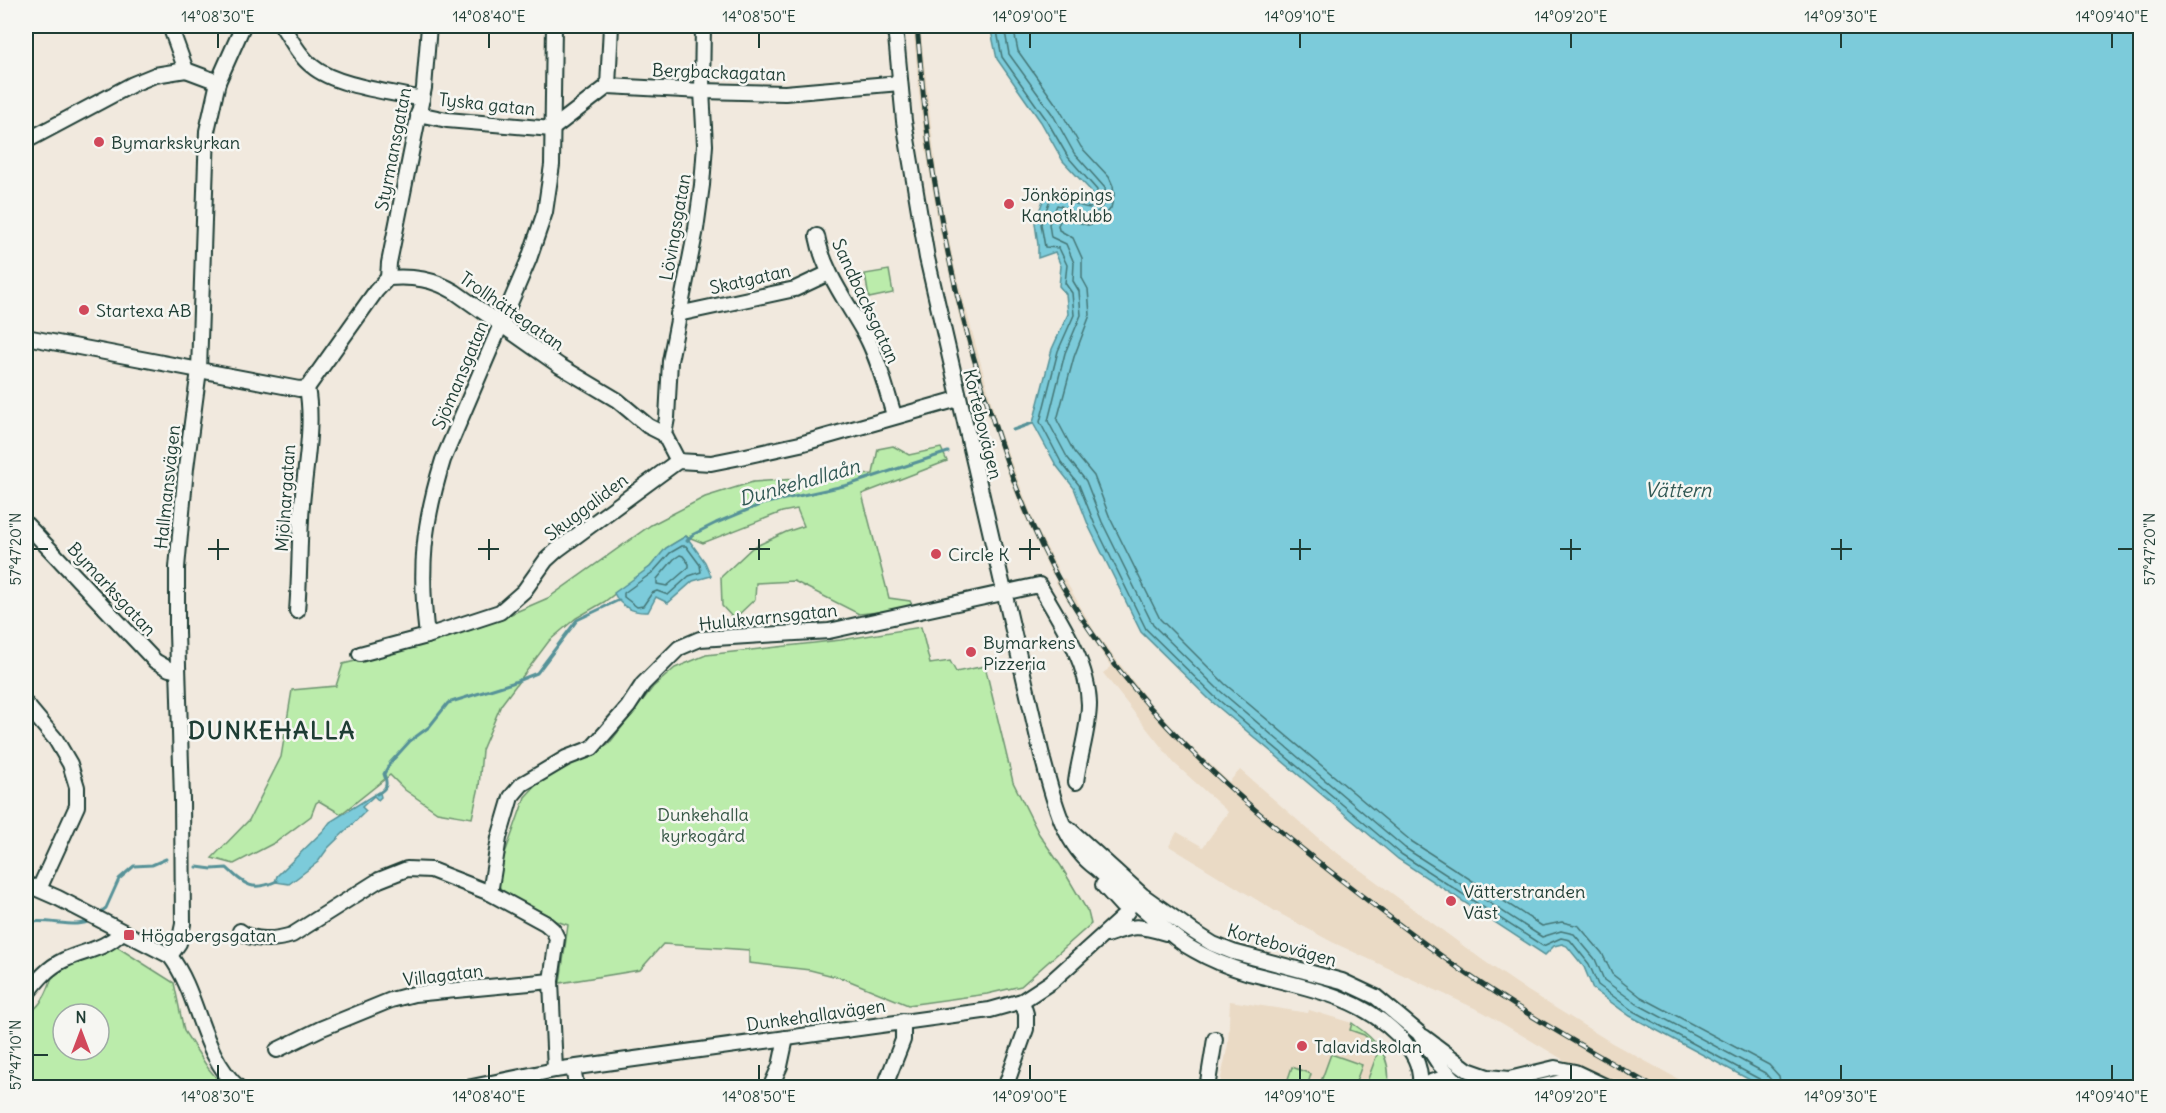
<svg xmlns="http://www.w3.org/2000/svg" width="2166" height="1113" viewBox="0 0 2166 1113" font-family="Delius,sans-serif">
<style>
.built{fill:#eadac5}
.green{fill:#bbecab;stroke:#6d9470;stroke-width:1.5;fill-rule:evenodd}
.water{fill:#7ccbda;stroke:#579298;stroke-width:1.5}
.lines{fill:none;stroke-linecap:round;stroke-linejoin:round}
.shore{stroke:#447676;stroke-width:1.5}
.stream{stroke:#579298;stroke-width:3}
.minor-casing{stroke:#1f3d34;stroke-width:18}
.minor{stroke:#f6f6f2;stroke-width:14}
.rail-casing{stroke:#1f3d34;stroke-width:5}
.rail{stroke:#f6f6f2;stroke-width:3;stroke-dasharray:9;stroke-linecap:butt}
.ticks{fill:none;stroke:#1f3d34;stroke-width:2}
.poi-dot{fill:#d1495b;stroke:#f6f6f2;stroke-width:2}
.labels{text-anchor:middle;dominant-baseline:central;stroke-width:5;stroke-linejoin:round;paint-order:stroke}
.street-label{font-size:18px;fill:#1f3d34;stroke:#f6f6f2}
.poi-label{font-size:18px;fill:#1f3d34;stroke:#f6f6f2;text-anchor:start}
.park-label{font-size:18px;fill:#365746;stroke:#f6f6f2}
.water-label{font-size:20px;font-style:italic;fill:#325955;stroke:#f6f6f2}
.district-label{font-size:24px;font-weight:bold;letter-spacing:1.5px;fill:#1f3d34;stroke:#f6f6f2}
.neatline{fill:none;stroke:#1f3d34;stroke-width:2}
.ticks-label{font-size:15px;text-anchor:middle;fill:#1f3d34}
</style>
<rect width="100%" height="100%" fill="#f1e9de"/>
<filter id="ink" filterUnits="userSpaceOnUse"><feTurbulence type="fractalNoise" baseFrequency=".0167" numOctaves="2"/><feDisplacementMap in="SourceGraphic" scale="12" xChannelSelector="R" yChannelSelector="G"/><feConvolveMatrix kernelMatrix="1 2 1 2 8 2 1 2 1" color-interpolation-filters="sRGB"/></filter>
<g filter="url(#ink)">
<g class="built">
<polygon points="913,26 920,26 938,187 955,269 999,430 1036,527 1059,571 1052,575 1021,508 1008,474 982,397 961,324 939,228 926,150 920,105"/>
<polygon points="1064,578 1095,632 1149,702 1182,738 1229,782 1240,770 1325,844 1484,961 1528,991 1612,1043 1693,1087 1626,1087 1569,1063 1483,1012 1332,942 1275,911 1169,846 1177,832 1203,847 1228,812 1174,763 1103,673 1111,667 1055,581"/>
<polygon points="1230,1001 1308,1013 1309,1010 1352,1023 1350,1030 1364,1035 1379,1049 1365,1087 1219,1088 1228,1044"/>
</g>
<g class="green">
<polygon points="889,270 893,293 869,298 865,274"/>
<polygon points="893,446 909,455 941,448 947,461 862,494 889,598 910,601 912,605 909,609 859,614 794,581 756,583 755,599 734,619 722,606 721,577 752,548 786,532 804,526 797,509 782,512 703,543 686,536 666,548 650,567 604,602 576,618 549,641 501,705 482,750 479,787 472,818 437,812 405,790 390,775 341,814 319,801 316,803 311,816 276,842 234,864 212,858 249,820 281,757 292,690 336,686 343,664 385,654 488,624 548,598 651,525 705,497 753,482 873,474 878,449"/>
<path d="M921 627 930 664 950 661 956 672 985 666 1013 782 1039 834 1061 866 1088 912 1091 924 1021 986 987 994 908 1005 845 979 810 970 749 963V950L663 944 640 970 560 983 568 925C546 917 496 903 497 876L525 797 539 782 608 745 653 687 675 668 706 655 841 640Z"/>
<path d="M114 945 174 983 184 1031 208 1068 224 1087 26 1088V1014C42 1008 49 989 53 973ZM63 1014H99V1050H63Z"/>
<path d="M1352 1023C1377 1040 1392 1056 1388 1087H1365L1379 1049 1364 1035 1350 1030Z"/>
<polygon points="1331,1054 1362,1065 1354,1087 1319,1087"/>
<polygon points="1292,1067 1311,1074 1307,1087 1286,1085"/>
</g>
<g class="water">
<polygon points="990,26 2140,26 2140,1087 1763,1087 1630,1016 1593,989 1584,967 1567,946 1562,944 1554,946 1545,955 1398,859 1210,700 1141,632 1089,527 1074,488 1056,465 1033,423 1052,349 1068,314 1066,294 1059,286 1061,266 1055,252 1038,258 1038,245 1035,223 1046,192 1054,191 1073,194 1077,200 1090,202 1092,192 1063,161 1041,122 997,59"/>
<path d="M686 536 705 562 711 576 693 581 668 603 656 597 648 612C634 613 620 607 614 593L650 567 666 548Z"/>
<polygon points="378,792 380,793 381,797 378,800 374,796 362,807 366,811 328,848 318,862 289,884 275,882 277,876 324,830 330,822"/>
</g>
<g class="lines">
<g class="shore">
<path d="M996 26 1002 57 1046 119 1068 157 1097 190 1096 204 1090 208C1072 206 1069 196 1051 197L1041 224 1045 247 1059 248 1067 265 1065 283 1072 293 1074 315 1058 351 1040 422 1061 462 1079 485 1095 525 1146 629 1214 696 1401 854 1543 946 1561 938 1570 940 1589 964 1598 985 1633 1011 1761 1080 1764 1088"/>
<path d="M1004 26 1009 54 1053 115 1074 153 1105 188C1107 209 1095 220 1075 213 1067 211 1065 206 1057 205L1049 224 1051 237 1066 244 1074 263 1073 281 1079 291 1081 315 1065 353 1048 421 1067 457 1086 481 1102 522 1153 625 1219 690 1405 848 1542 937 1561 931 1574 934 1595 959 1604 980 1637 1004 1765 1073 1771 1080 1772 1088"/>
<polyline points="1013,26 1018,51 1060,110 1081,147 1109,177 1113,186 1114,195 1111,208 1101,221 1088,225 1062,218 1058,225 1059,230 1073,238 1082,258 1082,278 1088,289 1090,315 1074,357 1057,420 1074,452 1094,476 1110,518 1160,619 1225,684 1411,841 1542,926 1562,922 1579,926 1602,953 1612,974 1641,997 1769,1065 1779,1076 1781,1088"/>
<polygon points="682,546 686,546 700,565 701,572 689,576 668,595 657,591 652,593 643,606 637,607 624,597 624,593 653,572 670,553"/>
<polygon points="680,555 683,556 689,564 689,567 667,586 657,584 657,579 674,559"/>
</g>
<g class="stream">
<polyline points="1013,430 1033,423"/>
<polyline points="687,541 692,535 716,523 762,504 848,485 948,452"/>
<path d="M377 794C387 789 388 784 384 774L390 763 410 741 429 727 448 703 512 683 537 673 577 620 619 600"/>
<path d="M197 867 212 869 227 868C245 885 252 892 277 881"/>
<polyline points="98,914 106,908 119,879 134,866 152,865 166,859"/>
<path d="M26 923C44 917 78 930 91 920"/>
</g>
<defs>
<g id="minor">
<polyline points="170,26 186,70 218,82"/>
<path d="M282 26C291 39 299 56 312 66 335 86 391 92 422 99"/>
<path d="M895 26 904 121 927 258 1043 760C1053 797 1063 845 1096 868 1113 884 1131 898 1148 913 1163 926 1176 941 1194 950 1211 960 1229 967 1249 973 1302 987 1357 994 1398 1035 1413 1051 1422 1065 1420 1088"/>
<polyline points="608,86 611,26"/>
<polyline points="418,114 447,120 552,129 608,86 702,91 785,93 900,83"/>
<polyline points="26,141 133,84 155,75 186,70"/>
<path d="M817 236C824 273 848 303 866 336 879 361 886 389 894 415"/>
<polyline points="388,278 389,263 424,88 429,26"/>
<polyline points="678,314 795,289 829,273"/>
<path d="M26 337 299 389 307 388 376 291 388 278C413 276 433 279 455 292L560 366 617 400 648 426 664 434 678 461 711 463 741 457 800 444 958 399"/>
<polyline points="664,434 667,418 670,361 696,229 702,185 705,145 702,91 703,26"/>
<polyline points="26,524 155,661 169,669 178,671"/>
<path d="M297 611C300 575 299 540 302 504 305 467 314 425 307 388"/>
<path d="M427 636C419 569 423 525 443 460L529 259 545 212 552 165 554 26"/>
<polyline points="360,654 427,636 500,612 524,591 546,560 557,550 678,461"/>
<polyline points="26,704 56,740 70,764 77,787 77,806 39,889"/>
<polyline points="1068,828 1142,895 1194,932 1213,944 1233,952 1342,981 1376,997 1419,1033 1439,1064 1455,1080"/>
<path d="M26 884 58 898 170 956C200 995 200 1053 239 1088"/>
<polyline points="1103,885 1122,906"/>
<path d="M490 893 499 838 511 797 522 784 541 773 566 758 592 748 628 707 643 684 679 648 700 639 829 631 1039 585C1060 621 1088 662 1089 704 1089 729 1079 757 1076 782"/>
<path d="M240 931C253 942 276 940 292 935L379 880 407 869 431 870 490 893 545 923 553 930 557 938 551 981 555 1070"/>
<path d="M1107 935C1134 925 1138 925 1166 933"/>
<polyline points="170,956 179,943 183,924 182,799 177,632 177,568 186,468 199,370 207,131 218,82 243,26"/>
<path d="M26 995C37 981 47 968 64 960 86 950 104 950 122 932"/>
<polyline points="1424,1037 1468,1070 1488,1077 1509,1079"/>
<polyline points="277,1050 320,1029 391,1000 414,994 551,981"/>
<polyline points="573,1069 577,1088"/>
<polyline points="467,1088 555,1070 990,1010 1022,1001 1051,982 1123,917 1127,912 1131,900"/>
<polyline points="770,1088 780,1066 786,1038"/>
<polyline points="884,1088 903,1040 903,1021"/>
<polyline points="1005,1088 1026,1029 1026,1014 1022,1001"/>
<polyline points="1207,1088 1215,1039"/>
<path d="M1423 1088C1436 1076 1453 1076 1466 1088"/>
<polyline points="1497,1088 1509,1079 1555,1068 1575,1072 1609,1088"/>
<polyline points="1535,1088 1561,1082 1590,1083"/>
</g>
</defs>
<use href="#minor" class="minor-casing"/>
<use href="#minor" class="minor"/>
<defs>
<path id="rail" d="M917 26C922 80 926 135 936 189 950 275 972 360 1000 442 1017 492 1037 541 1063 587 1131 706 1233 796 1340 879 1380 910 1420 941 1461 970 1523 1013 1589 1050 1655 1088"/>
</defs>
<use href="#rail" class="rail-casing"/>
<use href="#rail" class="rail"/>
</g>
</g>
<path class="ticks" d="M218 33V48M489 33V48M759 33V48M1030 33V48M1300 33V48M1571 33V48M1841 33V48M2112 33V48M218 539V560M489 539V560M759 539V560M1030 539V560M1300 539V560M1571 539V560M1841 539V560M33 549H48M208 549H229M478 549H499M749 549H770M1019 549H1040M1290 549H1311M1560 549H1581M1831 549H1852M2118 549H2133M33 1055H48M218 1065V1080M489 1065V1080M759 1065V1080M1030 1065V1080M1300 1065V1080M1571 1065V1080M1841 1065V1080M2112 1065V1080"/>
<g class="poi-dot">
<circle cx="99" cy="142" r="6"/>
<circle cx="1009" cy="204" r="6"/>
<circle cx="84" cy="310" r="6"/>
<circle cx="936" cy="554" r="6"/>
<circle cx="971" cy="652" r="6"/>
<circle cx="1451" cy="901" r="6"/>
<rect x="123" y="929" width="12" height="12" rx="3"/>
<circle cx="1302" cy="1046" r="6"/>
</g>
<g class="labels">
<g class="street-label">
<text transform="translate(719 72) rotate(2)">Bergbackagatan</text>
<text transform="translate(487 104) rotate(6)">Tyska gatan</text>
<text transform="translate(393 149) rotate(-79)">Styrmansgatan</text>
<text transform="translate(675 227) rotate(-80)">Lövingsgatan</text>
<text transform="translate(750 279) rotate(-13)">Skatgatan</text>
<text transform="translate(866 301) rotate(65)">Sandbacksgatan</text>
<text transform="translate(512 311) rotate(35)">Trollhättegatan</text>
<text transform="translate(460 375) rotate(-67)">Sjömansgatan</text>
<text transform="translate(983 424) rotate(76)">Kortebovägen</text>
<text transform="translate(167 487) rotate(-84)">Hallmansvägen</text>
<text transform="translate(285 498) rotate(-86)">Mjölnargatan</text>
<text transform="translate(586 507) rotate(-37)">Skuggaliden</text>
<text transform="translate(112 589) rotate(47)">Bymarksgatan</text>
<text transform="translate(768 617) rotate(-6)">Hulukvarnsgatan</text>
<text transform="translate(1282 945) rotate(16)">Kortebovägen</text>
<text transform="translate(443 975) rotate(-7)">Villagatan</text>
<text transform="translate(816 1015) rotate(-8)">Dunkehallavägen</text>
</g>
<g class="poi-label">
<text x="111" y="142">Bymarkskyrkan</text>
<text x="1021" y="194">Jönköpings<tspan x="1021" dy="21">Kanotklubb</tspan></text>
<text x="96" y="310">Startexa AB</text>
<text x="948" y="554">Circle K</text>
<text x="983" y="642">Bymarkens<tspan x="983" dy="21">Pizzeria</tspan></text>
<text x="1463" y="891">Vätterstranden<tspan x="1463" dy="21">Väst</tspan></text>
<text x="141" y="935">Högabergsgatan</text>
<text x="1314" y="1046">Talavidskolan</text>
</g>
<g class="park-label">
<text x="703" y="814">Dunkehalla<tspan x="703" dy="21">kyrkogård</tspan></text>
</g>
<g class="water-label">
<text transform="translate(799 482) rotate(-16)">Dunkehallaån</text>
<text x="1678" y="489">Vättern</text>
</g>
<g class="district-label">
<text x="272" y="730">DUNKEHALLA</text>
</g>
</g>
<rect width="2166" height="1113" fill="none" stroke="#f6f6f2" stroke-width="66"/>
<g transform="translate(81 1032)"><circle r="28" fill="#f6f6f2" stroke="#a0aca6" stroke-width="1.5"/>
<path d="M0-4.5L10 22L0 15L-10 22Z" fill="#d1495b"/>
<text y="-9" font-size="16" font-weight="bold" text-anchor="middle" fill="#1f3d34">N</text>
</g>
<rect x="33" y="33" width="2100" height="1047" class="neatline"/>
<g class="ticks-label">
<text x="218" y="22">14°08'30"E</text>
<text x="489" y="22">14°08'40"E</text>
<text x="759" y="22">14°08'50"E</text>
<text x="1030" y="22">14°09'00"E</text>
<text x="1300" y="22">14°09'10"E</text>
<text x="1571" y="22">14°09'20"E</text>
<text x="1841" y="22">14°09'30"E</text>
<text x="2112" y="22">14°09'40"E</text>
<text transform="translate(16 549) rotate(-90)" y="5">57°47'20"N</text>
<text transform="translate(2150 549) rotate(-90)" y="5">57°47'20"N</text>
<text transform="translate(16 1055) rotate(-90)" y="5">57°47'10"N</text>
<text x="218" y="1102">14°08'30"E</text>
<text x="489" y="1102">14°08'40"E</text>
<text x="759" y="1102">14°08'50"E</text>
<text x="1030" y="1102">14°09'00"E</text>
<text x="1300" y="1102">14°09'10"E</text>
<text x="1571" y="1102">14°09'20"E</text>
<text x="1841" y="1102">14°09'30"E</text>
<text x="2112" y="1102">14°09'40"E</text>
</g>
</svg>
